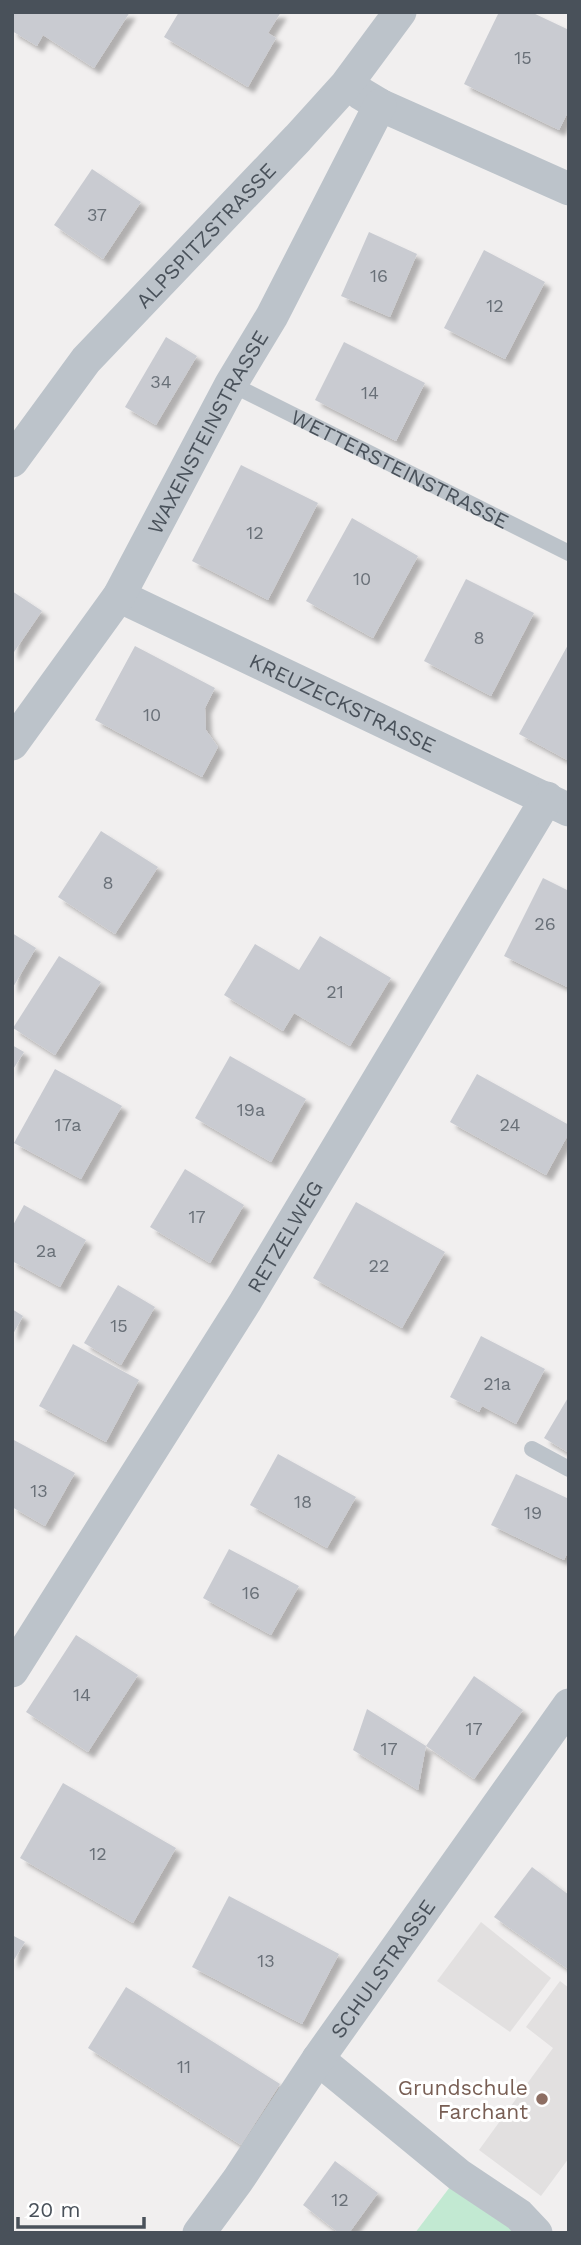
<svg xmlns="http://www.w3.org/2000/svg" width="581" height="2245" viewBox="0 0 581 2245" font-family="'Work Sans',sans-serif">
<style>
.education{fill:#e2e0e0}
.green{fill:#c2e9d2}
.building{fill:#c9cbd1;filter:url(#shadow)}
.lines{fill:none;stroke-linecap:round;stroke-linejoin:round}
.service{stroke:#bcc3ca;stroke-width:16}
.minor{stroke:#bcc3ca;stroke-width:33}
.education-dot{fill:#8d6e63;stroke:#fff;stroke-width:2.5}
.labels{text-anchor:middle;dominant-baseline:central;stroke-width:6;stroke-linejoin:round;paint-order:stroke}
.number-label{font-size:18px;fill:#697078}
.street-label{font-size:21px;fill:#49515a;stroke:#fff}
.education-label{font-size:21px;fill:#785e54;stroke:#fff;text-anchor:end}
</style>
<defs>
<filter id="shadow"><feDropShadow dx="6" dy="6" stdDeviation="2" flood-color="#0004"/></filter>
</defs>
<rect width="100%" height="100%" fill="#f1efef"/>
<g class="education">
<polygon points="481,1922 551,1978 510,2032 437,1981"/>
<polygon points="560,1981 569,1988 569,2158 541,2196 479,2150 553,2048 526,2027"/>
</g>
<polygon class="green" points="459,2175 536,2233 415,2233"/>
<g class="building">
<polygon points="12,12 130,12 94,68 43,35 37,46 12,31"/>
<polygon points="179,12 281,12 268,33 276,38 248,87 164,37"/>
<polygon points="499,12 531,12 569,30 569,110 559,130 464,84"/>
<polygon points="92,169 141,202 103,259 54,225"/>
<polygon points="369,232 417,254 390,317 341,296"/>
<polygon points="484,250 545,282 505,359 444,328"/>
<polygon points="166,337 197,356 156,425 125,407"/>
<polygon points="344,342 425,383 396,441 315,400"/>
<polygon points="241,465 318,503 268,600 192,561"/>
<polygon points="352,518 418,556 373,638 306,601"/>
<polygon points="466,579 534,613 491,696 424,661"/>
<polygon points="12,591 42,611 12,655"/>
<polygon points="569,643 569,761 519,734"/>
<polygon points="135,646 215,688 205,708 206,730 218,747 202,777 95,720"/>
<polygon points="101,831 158,867 115,934 58,897"/>
<polygon points="543,878 569,891 569,988 504,956"/>
<polygon points="12,933 36,948 12,989"/>
<polygon points="320,936 391,978 350,1046 294,1013 283,1031 224,995 255,944 299,970"/>
<polygon points="59,956 101,982 55,1055 13,1028"/>
<polygon points="12,1045 24,1052 12,1071"/>
<polygon points="230,1056 306,1099 271,1162 195,1118"/>
<polygon points="55,1069 122,1106 81,1179 14,1143"/>
<polygon points="477,1074 569,1125 569,1133 546,1175 450,1122"/>
<polygon points="185,1169 244,1205 210,1263 150,1227"/>
<polygon points="356,1202 445,1252 402,1328 313,1278"/>
<polygon points="24,1205 86,1240 60,1287 12,1261 12,1227"/>
<polygon points="118,1285 155,1307 121,1365 84,1343"/>
<polygon points="12,1309 23,1316 12,1336"/>
<polygon points="481,1336 545,1369 516,1424 482,1406 479,1412 450,1397"/>
<polygon points="73,1344 139,1380 106,1442 39,1406"/>
<polygon points="569,1396 569,1453 544,1438"/>
<polygon points="12,1439 75,1473 45,1526 12,1507"/>
<polygon points="278,1454 356,1497 327,1548 250,1505"/>
<polygon points="516,1474 569,1499 569,1550 564,1560 491,1525"/>
<polygon points="229,1549 299,1586 271,1635 203,1598"/>
<polygon points="76,1635 138,1675 88,1752 26,1712"/>
<polygon points="474,1676 523,1710 474,1779 426,1746"/>
<polygon points="367,1709 426,1746 418,1790 353,1750"/>
<polygon points="63,1783 176,1848 133,1923 20,1858"/>
<polygon points="532,1867 569,1895 569,1970 494,1917"/>
<polygon points="229,1896 339,1954 302,2024 192,1967"/>
<polygon points="12,1935 25,1942 12,1963"/>
<polygon points="126,1987 280,2084 241,2145 88,2048"/>
<polygon points="335,2161 378,2193 349,2233 339,2233 303,2205"/>
</g>
<g class="lines">
<g class="service">
<path id="s1" d="M231 384 569 553"/>
<polyline points="532,1449 569,1469"/>
</g>
<g class="minor">
<polyline points="360,93 380,105 569,189"/>
<path id="s2" d="M12 461 86 360 298 138 346 85 400 12"/>
<path id="s3" d="M119 596 569 810"/>
<path id="s4" d="M12 744 119 596 231 384 272 316 380 105"/>
<path id="s5" d="M12 1671 245 1302 547 798"/>
<polyline points="318,2059 459,2175 519,2215 536,2233"/>
<path id="s6" d="M199 2233 238 2180 318 2059 569 1705"/>
</g>
</g>
<circle class="education-dot" cx="542" cy="2099" r="7"/>
<g class="labels">
<g class="number-label">
<text x="523" y="57">15</text>
<text x="97" y="214">37</text>
<text x="379" y="275">16</text>
<text x="495" y="305">12</text>
<text x="161" y="381">34</text>
<text x="370" y="392">14</text>
<text x="255" y="532">12</text>
<text x="362" y="578">10</text>
<text x="479" y="637">8</text>
<text x="152" y="714">10</text>
<text x="108" y="882">8</text>
<text x="545" y="923">26</text>
<text x="335" y="991">21</text>
<text x="251" y="1109">19a</text>
<text x="68" y="1124">17a</text>
<text x="510" y="1124">24</text>
<text x="197" y="1216">17</text>
<text x="46" y="1250">2a</text>
<text x="379" y="1265">22</text>
<text x="119" y="1325">15</text>
<text x="497" y="1383">21a</text>
<text x="39" y="1490">13</text>
<text x="303" y="1501">18</text>
<text x="533" y="1512">19</text>
<text x="251" y="1592">16</text>
<text x="82" y="1694">14</text>
<text x="474" y="1728">17</text>
<text x="389" y="1748">17</text>
<text x="98" y="1853">12</text>
<text x="266" y="1960">13</text>
<text x="184" y="2066">11</text>
<text x="340" y="2199">12</text>
</g>
<g class="street-label">
<text stroke="none"><textPath href="#s2" startOffset="298">ALPSPITZSTRASSE</textPath></text>
<text stroke="none"><textPath href="#s4" startOffset="369">WAXENSTEINSTRASSE</textPath></text>
<text stroke="none"><textPath href="#s1" startOffset="189">WETTERSTEINSTRASSE</textPath></text>
<text stroke="none"><textPath href="#s3" startOffset="248">KREUZECKSTRASSE</textPath></text>
<text stroke="none"><textPath href="#s5" startOffset="513">RETZELWEG</textPath></text>
<text stroke="none"><textPath href="#s6" startOffset="322">SCHULSTRASSE</textPath></text>
</g>
<g class="education-label">
<text x="528" y="2087">Grundschule<tspan x="528" dy="24">Farchant</tspan></text>
</g>
</g>
<rect width="581" height="2245" fill="none" stroke="#49515a" stroke-width="28"/>
<path d="M18 2217v10h126v-10" fill="none" stroke="#49515a" stroke-width="3.5"/>
<text x="28" y="2217" font-size="21" fill="#49515a" stroke="#ffffff" stroke-width="5" paint-order="stroke">20 m</text>
</svg>
